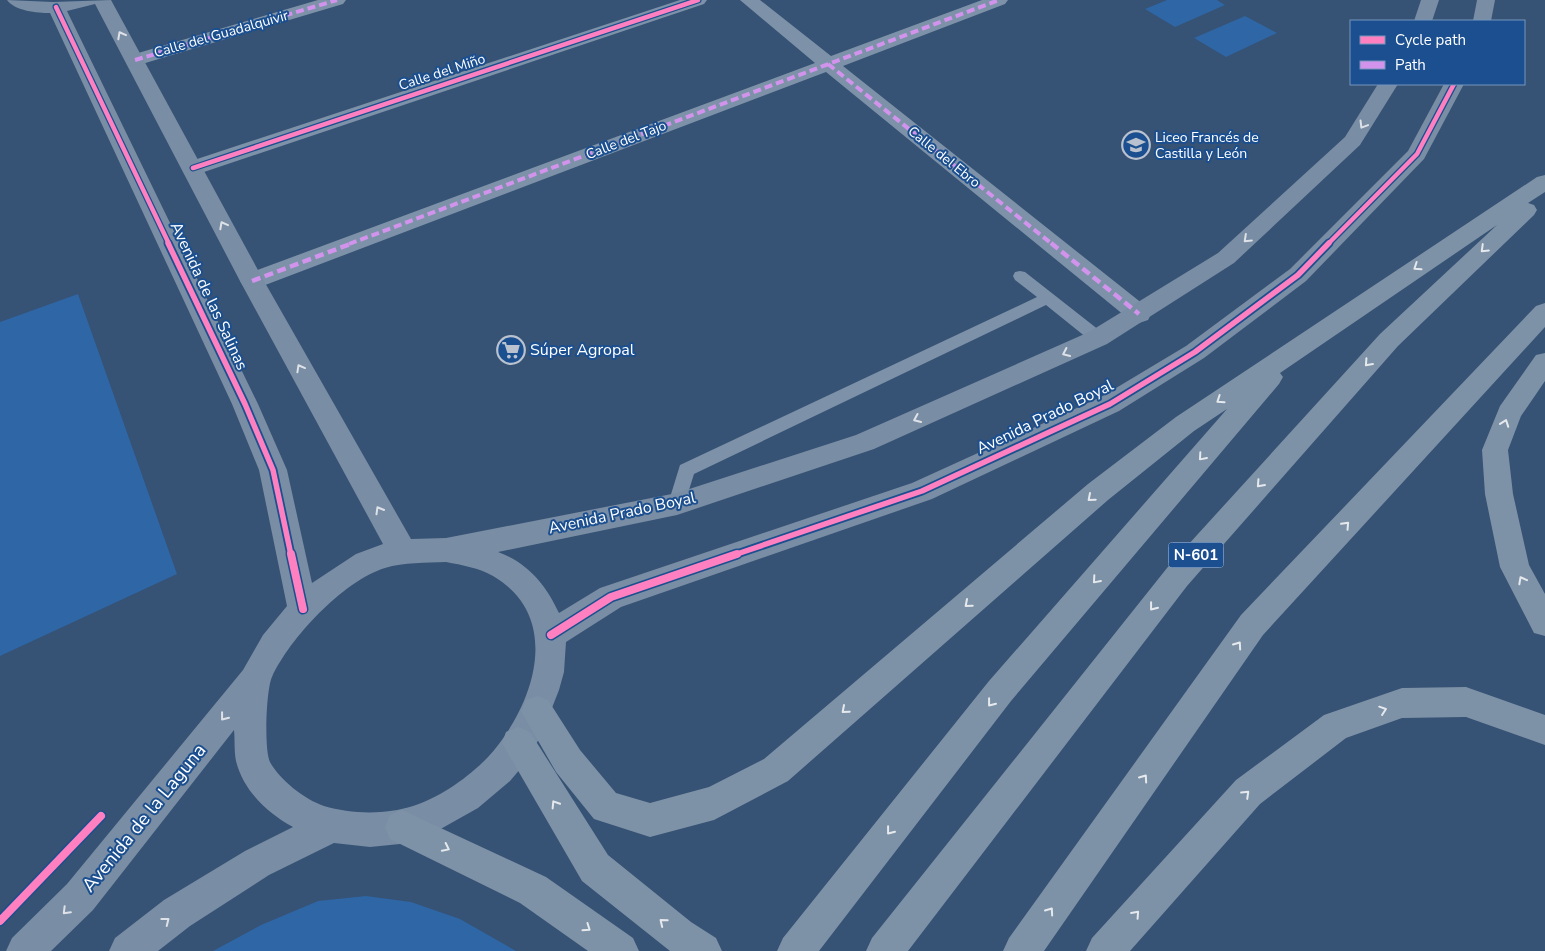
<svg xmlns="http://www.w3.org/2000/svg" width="1545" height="951" viewBox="0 0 1545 951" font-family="'Nunito Sans',sans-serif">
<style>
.green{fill:#2f66a5}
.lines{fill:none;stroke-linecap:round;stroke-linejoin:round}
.lane{fill:#7d92a8;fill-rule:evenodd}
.street{fill:#7d92a8;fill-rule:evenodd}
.secondary{fill:#798da4;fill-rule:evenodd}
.highway{fill:#7e92a7;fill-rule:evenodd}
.quiet-far1{stroke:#d193ec;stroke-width:4;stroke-dasharray:8 4;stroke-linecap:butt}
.quiet{stroke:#d193ec;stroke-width:4.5;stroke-dasharray:9 4.5;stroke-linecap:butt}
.cycleway-far2-casing{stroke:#1b4f8f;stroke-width:7}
.cycleway-far1-casing{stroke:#1b4f8f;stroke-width:9}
.cycleway-casing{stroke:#1b4f8f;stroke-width:11}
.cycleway-far2{stroke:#ff80c0;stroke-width:4.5}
.cycleway-far1{stroke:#ff80c0;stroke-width:5.5}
.cycleway{stroke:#ff80c0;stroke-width:8}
.oneway{stroke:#dee2e8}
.oneway2{stroke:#e5e9ed}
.labels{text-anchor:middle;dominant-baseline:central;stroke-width:4;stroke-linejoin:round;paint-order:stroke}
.far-street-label{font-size:14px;fill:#fff;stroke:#1b4f8f}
.far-poi-label{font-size:14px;fill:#fff;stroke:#1b4f8f;text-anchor:start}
.shield{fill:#1b4f8f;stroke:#bbcadd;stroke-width:1}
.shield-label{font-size:15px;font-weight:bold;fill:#fff}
.street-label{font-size:16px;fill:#fff;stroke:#1b4f8f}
.poi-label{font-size:16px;fill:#fff;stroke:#1b4f8f;text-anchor:start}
.near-street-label{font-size:19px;fill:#fff;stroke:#1b4f8f}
</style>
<rect width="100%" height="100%" fill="#365274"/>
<g class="green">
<polygon points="1167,0 1217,0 1225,5 1175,27 1145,9"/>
<polygon points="1245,16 1277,33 1226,57 1194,38"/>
<polygon points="78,294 177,574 0,656 0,322"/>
<polygon points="366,896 411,902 460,919 516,951 213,951 261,925 318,901"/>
</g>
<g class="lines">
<polygon class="lane" points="1020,271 1025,272 1104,334 1106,338 1104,342 1098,344 1092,342 1046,305 694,474 683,509 677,511 671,509 668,504 680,465 1037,297 1015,280 1013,276 1015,272"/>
<g class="street">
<polygon points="318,0 346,0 343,4 142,64 135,66 128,64 125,60 128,56"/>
<polygon points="680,0 707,0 704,4 201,173 193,175 185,173 182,168 185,163"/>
<polygon points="740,0 760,0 831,56 982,0 1008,0 1005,4 843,66 1148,308 1151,314 1148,320 1139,323 1130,320 826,72 260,287 252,289 244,287 240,281 244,275 815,63"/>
</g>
<g class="secondary">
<path d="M7 0 53 2 111 0 264 281 411 539 446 538 677 493 856 435 1089 332 1218 253 1345 137 1378 84H1398L1360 145 1234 263 1107 344 874 449 677 515 498 552C528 563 546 585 559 613L600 588 912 483 1101 397 1186 346 1290 269 1408 151 1444 84H1464L1424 159 1306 281 1204 358 1119 411 932 499 621 607 566 642 564 672 559 690 541 736 521 768 510 781 478 808 437 831 400 844 370 847 334 843 269 875 190 926 158 951H109L115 938 164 900 245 851 293 827C267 813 243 790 236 761 234 751 235 740 234 730L93 910 51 951H6L12 938 67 884 243 670 263 635 287 606 259 470 232 404 50 13C37 13 15 11 7 0ZM95 4 240 281 383 544 356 554 312 583 287 470 258 404 67 11ZM446 562C462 565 479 568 493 576 565 618 533 708 488 757 469 777 439 798 413 806 385 815 351 814 324 806 304 799 280 780 270 762 264 750 266 690 272 677 290 638 343 581 385 568 404 562 426 563 446 562Z"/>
<polygon points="1421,0 1439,0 1432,21 1414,21"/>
<polygon points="1477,0 1495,0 1491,21 1473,21"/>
</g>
<g class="highway">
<polygon points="1545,175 1545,192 1528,203 1534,205 1537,210 1534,215 1398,346 1187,586 908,951 866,951 872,938 1167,568 1380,334 1497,225 1280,373 1283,377 1279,384 1011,701 819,951 777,951 783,938 989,681 1227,409 1194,431 1108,500 788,781 714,820 650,837 594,819 556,772 521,711 526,700 537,696 548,700 580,750 616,793 650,803 709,787 764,759 1088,484 1176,417 1537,177"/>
<polygon points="1545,303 1545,327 1263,635 1044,951 1003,951 1009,938 1241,615 1536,306"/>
<polygon points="1545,353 1545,381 1521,416 1508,450 1513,494 1529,565 1545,594 1545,636 1534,633 1500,567 1485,494 1482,450 1500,406 1536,355"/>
<polygon points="1466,687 1545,715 1545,745 1466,717 1402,718 1346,738 1260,804 1130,951 1086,951 1092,938 1236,780 1324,715 1402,688"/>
<polygon points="518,727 530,732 608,855 691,922 716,938 722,951 670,951 582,881 502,743 506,732"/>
<polygon points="402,810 546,877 633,938 639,951 588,951 520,903 390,839 385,827 390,815"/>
</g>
<g class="quiet-far1">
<polyline points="135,60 337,0"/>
<polyline points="828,64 1052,244"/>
<polyline points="349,244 999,0"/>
</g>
<g class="quiet">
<polyline points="1051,243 1139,314"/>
<polyline points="252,281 353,243"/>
</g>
<defs>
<g id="cycleway-far2">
<polyline points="56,7 169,244"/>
<polyline points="193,168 698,0"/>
<polyline points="1328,244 1417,154 1454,84"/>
</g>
<g id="cycleway-far1">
<polyline points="168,243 245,404 273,470 291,555"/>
<polyline points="734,555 922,491 1110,404 1195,352 1298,275 1329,243"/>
</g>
<g id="cycleway">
<polyline points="291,554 303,609"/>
<polyline points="551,635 611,597 737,554"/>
<polyline points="0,921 101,816"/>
</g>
</defs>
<use href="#cycleway-far2" class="cycleway-far2-casing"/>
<use href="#cycleway-far1" class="cycleway-far1-casing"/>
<use href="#cycleway" class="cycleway-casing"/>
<use href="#cycleway-far2" class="cycleway-far2"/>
<use href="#cycleway-far1" class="cycleway-far1"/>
<use href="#cycleway" class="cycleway"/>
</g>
<defs><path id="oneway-chevron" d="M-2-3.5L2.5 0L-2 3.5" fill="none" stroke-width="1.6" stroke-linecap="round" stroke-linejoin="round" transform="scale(1.25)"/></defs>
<g class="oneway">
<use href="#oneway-chevron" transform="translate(121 35) rotate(-118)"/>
<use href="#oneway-chevron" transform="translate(1363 125) rotate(121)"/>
<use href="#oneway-chevron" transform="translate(223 225) rotate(-118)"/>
<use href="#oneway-chevron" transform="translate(1247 239) rotate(137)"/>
<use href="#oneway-chevron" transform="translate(1066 353) rotate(155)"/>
<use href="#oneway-chevron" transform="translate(300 368) rotate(-119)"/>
<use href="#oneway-chevron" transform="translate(917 419) rotate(156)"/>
<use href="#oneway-chevron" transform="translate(379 510) rotate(-120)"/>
<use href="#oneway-chevron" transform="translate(224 717) rotate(128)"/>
<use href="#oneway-chevron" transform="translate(66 911) rotate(135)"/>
<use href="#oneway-chevron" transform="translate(166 921) rotate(-38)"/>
</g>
<g class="oneway2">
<use href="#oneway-chevron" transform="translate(1484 249) rotate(136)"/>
<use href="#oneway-chevron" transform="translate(1417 267) rotate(146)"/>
<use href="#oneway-chevron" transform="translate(1368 363) rotate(132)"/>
<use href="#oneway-chevron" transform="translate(1220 400) rotate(146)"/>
<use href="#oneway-chevron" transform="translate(1505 423) rotate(-70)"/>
<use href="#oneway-chevron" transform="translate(1202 457) rotate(131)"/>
<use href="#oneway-chevron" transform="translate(1260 484) rotate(132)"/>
<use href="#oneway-chevron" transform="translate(1091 498) rotate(139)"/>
<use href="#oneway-chevron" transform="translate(1346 525) rotate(-47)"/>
<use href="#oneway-chevron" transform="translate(1096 580) rotate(131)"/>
<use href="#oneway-chevron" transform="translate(1522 580) rotate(-118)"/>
<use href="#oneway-chevron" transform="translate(968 604) rotate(139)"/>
<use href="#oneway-chevron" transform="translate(1153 607) rotate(128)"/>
<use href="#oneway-chevron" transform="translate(1238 645) rotate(-55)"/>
<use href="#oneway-chevron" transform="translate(991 703) rotate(128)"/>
<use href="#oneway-chevron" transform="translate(845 710) rotate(139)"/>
<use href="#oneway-chevron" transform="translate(1383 710) rotate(-19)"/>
<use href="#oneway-chevron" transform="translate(1144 778) rotate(-55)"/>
<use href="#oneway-chevron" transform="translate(1246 794) rotate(-44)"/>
<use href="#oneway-chevron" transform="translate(555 804) rotate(-122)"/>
<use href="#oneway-chevron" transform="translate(890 831) rotate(128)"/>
<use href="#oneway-chevron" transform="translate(446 848) rotate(26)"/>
<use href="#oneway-chevron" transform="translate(1050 911) rotate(-55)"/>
<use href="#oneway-chevron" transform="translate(1136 914) rotate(-48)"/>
<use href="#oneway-chevron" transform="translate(663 922) rotate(-141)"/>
<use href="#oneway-chevron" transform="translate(587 928) rotate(35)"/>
</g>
<defs>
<symbol id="school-ring" viewBox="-11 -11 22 22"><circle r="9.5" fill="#1b4f8f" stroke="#b9c2ce" stroke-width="1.5"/><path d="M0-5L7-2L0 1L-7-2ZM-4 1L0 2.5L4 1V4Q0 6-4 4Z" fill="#b9c2ce"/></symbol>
<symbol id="supermarket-ring" viewBox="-11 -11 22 22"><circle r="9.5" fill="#1b4f8f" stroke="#b9c2ce" stroke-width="1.5"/><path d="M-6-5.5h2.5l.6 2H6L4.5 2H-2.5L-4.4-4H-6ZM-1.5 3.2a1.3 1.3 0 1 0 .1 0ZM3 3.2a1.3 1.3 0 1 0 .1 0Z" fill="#b9c2ce"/></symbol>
</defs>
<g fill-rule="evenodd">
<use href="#school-ring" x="1120" y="129" width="32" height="32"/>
<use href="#supermarket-ring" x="495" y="334" width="32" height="32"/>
</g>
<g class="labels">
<g class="far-street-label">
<text transform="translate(221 34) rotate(-16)">Calle del Guadalquivir</text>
<text transform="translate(442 72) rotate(-18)">Calle del Miño</text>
<text transform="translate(626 140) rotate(-21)">Calle del Tajo</text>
<text transform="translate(944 157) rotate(39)">Calle del Ebro</text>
</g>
<g class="far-poi-label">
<text x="1155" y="137">Liceo Francés de<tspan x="1155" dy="16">Castilla y León</tspan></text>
</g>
<rect class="shield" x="1168.5" y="542.5" width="55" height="25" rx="4"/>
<g class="shield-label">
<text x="1196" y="555">N-601</text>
</g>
<g class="street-label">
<text transform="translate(209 296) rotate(65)">Avenida de las Salinas</text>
<text transform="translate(1045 417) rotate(-26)">Avenida Prado Boyal</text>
<text transform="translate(622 513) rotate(-12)">Avenida Prado Boyal</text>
</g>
<g class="poi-label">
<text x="530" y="350">Súper Agropal</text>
</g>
<g class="near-street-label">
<text transform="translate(144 818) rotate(-51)">Avenida de la Laguna</text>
</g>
</g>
<rect x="1350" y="20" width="175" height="65" fill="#1b4f8f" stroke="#7695bc"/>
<rect x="1360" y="36" width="25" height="8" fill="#ff80c0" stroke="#7695bc"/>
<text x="1395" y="45" font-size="15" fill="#ffffff">Cycle path</text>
<rect x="1360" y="61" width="25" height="8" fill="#d193ec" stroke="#7695bc"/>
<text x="1395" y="70" font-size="15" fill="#ffffff">Path</text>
</svg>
